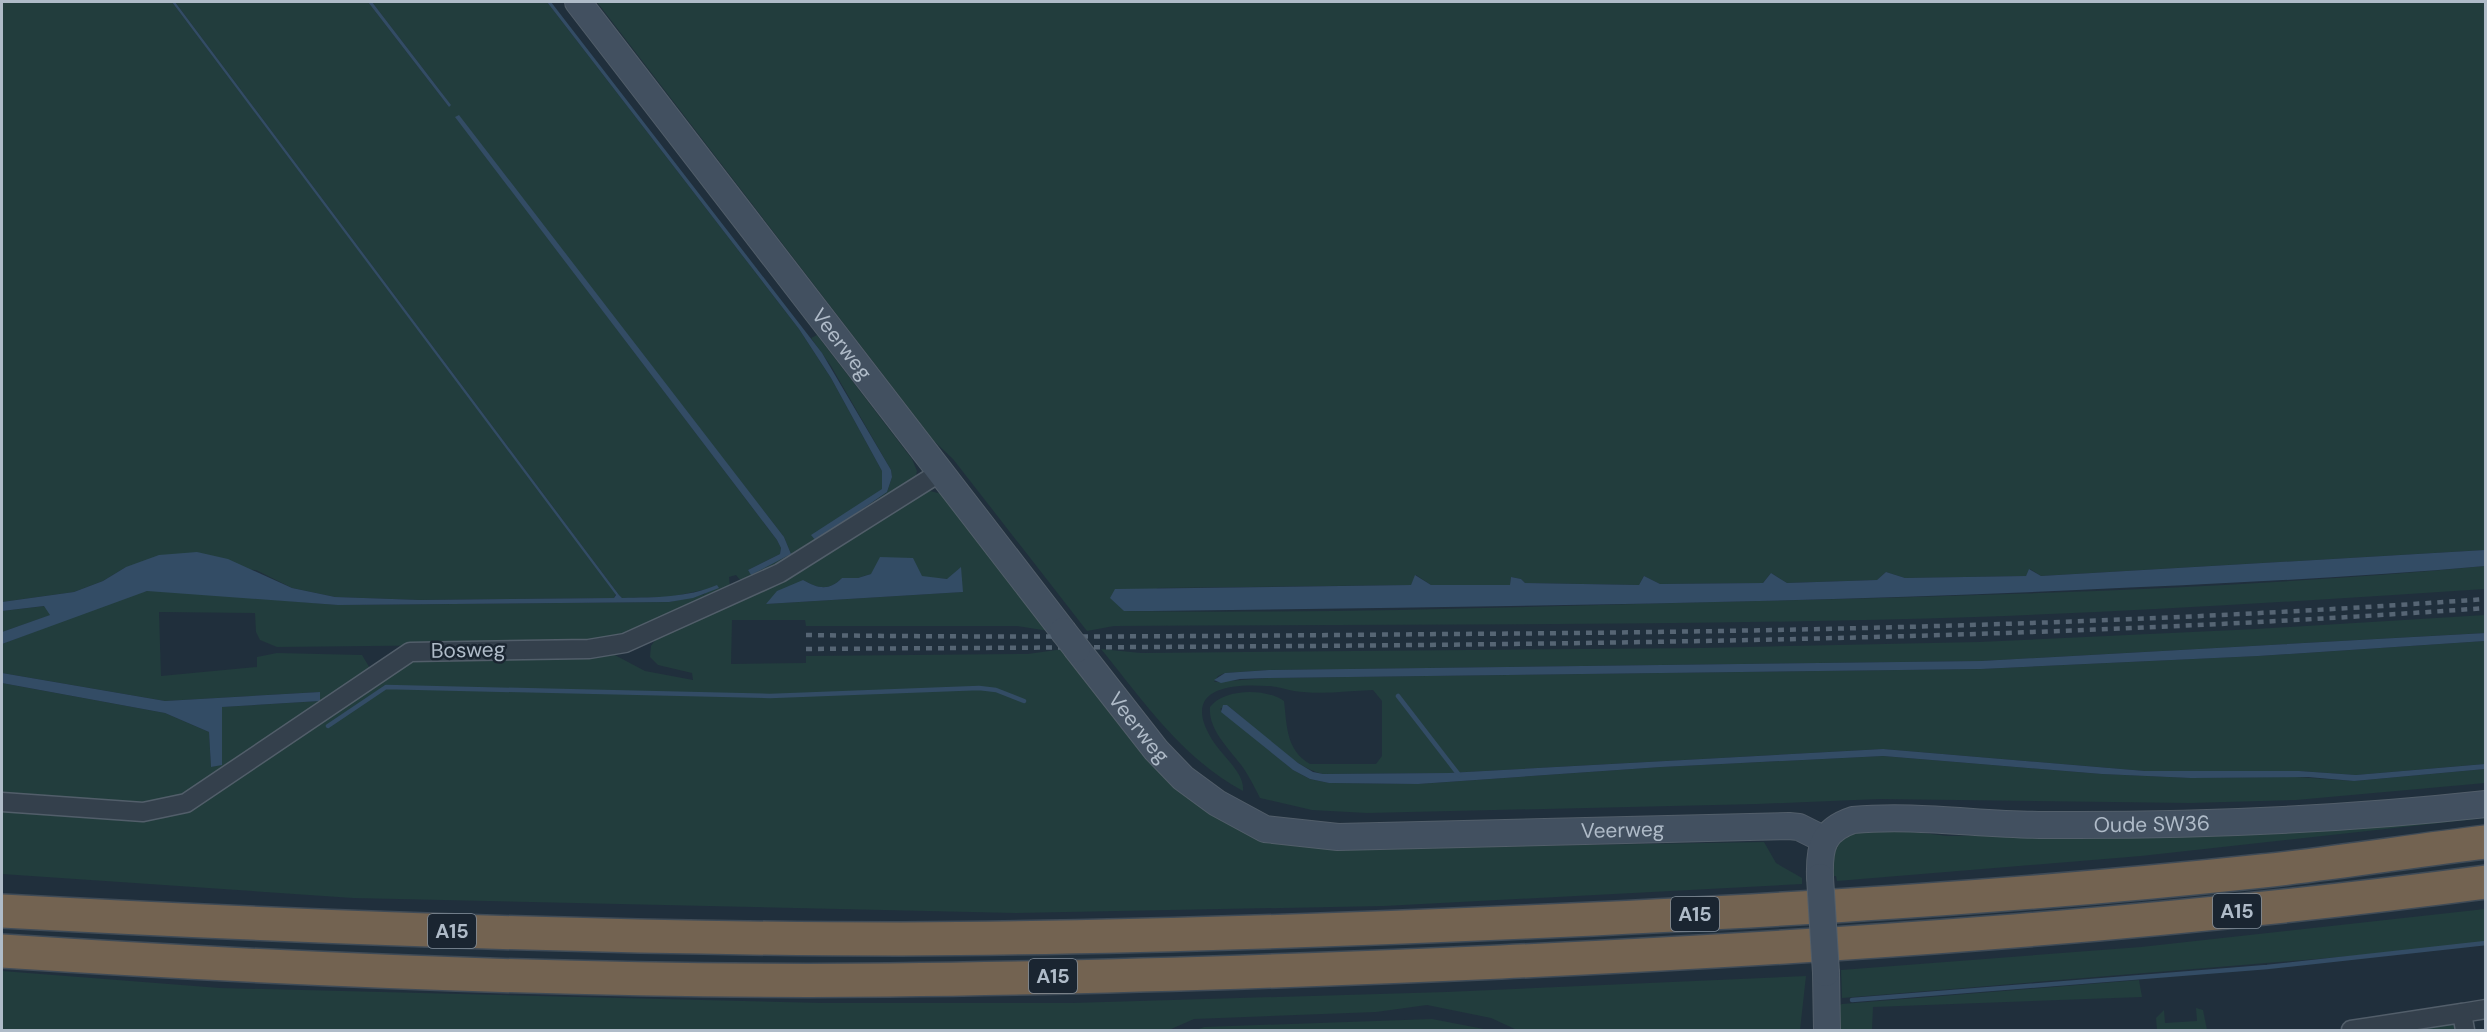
<svg xmlns="http://www.w3.org/2000/svg" width="2487" height="1032" viewBox="0 0 2487 1032" font-family="'DM Sans',sans-serif">
<style>
.green{fill:#223d3d;fill-rule:evenodd}
.water{fill:#334c65}
.lines{fill:none;stroke-linecap:round;stroke-linejoin:round}
.stream{stroke:#334c65;stroke-width:4.5}
.street-casing{stroke:#525e6a;stroke-width:21}
.secondary-casing{stroke:#525e6a;stroke-width:28}
.highway-casing{stroke:#3f4b57;stroke-width:36}
.street{stroke:#34404c;stroke-width:18}
.secondary{stroke:#425060;stroke-width:26}
.highway{stroke:#736351;stroke-width:33}
.rail{stroke:#566574;stroke-width:4.5;stroke-dasharray:6 6;stroke-linecap:butt}
.secondary-bridge-casing{stroke:#525e6a;stroke-width:28;stroke-linecap:butt}
.secondary-bridge{stroke:#425060;stroke-width:26}
.labels{text-anchor:middle;dominant-baseline:central;stroke-width:5;stroke-linejoin:round;paint-order:stroke}
.shield{fill:#1a2531;stroke:#828e9b;stroke-width:1.5}
.shield-label{font-size:20px;font-weight:bold;fill:#afbbc8}
.street-label{font-size:21px;fill:#afbbc8;stroke:#1a2531}
</style>
<rect width="100%" height="100%" fill="#202f3c"/>
<g class="green">
<polygon points="2,2 172,2 616,593 614,598 420,600 335,597 292,588 256,570 126,567 103,581 74,592 2,602"/>
<path d="M175 2H368L449 107 441 92 372 2H547L799 329 831 378 882 471V489L822 538 887 492 892 477 891 470 831 366 811 338 817 335 912 459 917 471 915 480 796 558 741 581 736 575 729 577 730 587 620 640 546 644 277 647 260 640 256 632 255 613 159 612 161 676 257 667V657L277 653 362 655 371 670 189 796 161 806 2 797V683L165 713 209 732 211 767 222 764 221 707 320 701V692L165 701 2 673V644L129 595 147 591H170L338 605 669 602 705 594 703 590 670 597 622 598 619 595ZM456 117 784 537 791 554 751 574 748 570 780 554 781 548 777 540Z"/>
<path d="M597 2H2485V550L2041 576 2030 569 2026 576 1905 578 1886 572 1877 580 1787 583 1771 573 1763 583 1660 584 1644 576 1639 585 1525 583 1521 579 1511 577 1510 585H1431L1416 575 1411 585 1158 588 1124 611C1320 614 1517 607 1713 602 1970 596 2229 590 2485 566V589C2316 600 2146 611 1976 617 1689 626 1401 624 1114 626L1087 631 953 459 934 441Z"/>
<path d="M926 490 946 495 1049 631 1017 626H806L805 620H732L731 664 806 663V656L1028 654 1063 649 1177 787 1353 849 1764 842 1776 863 1802 878V884L1384 906 1015 913 353 898 2 874V803L154 816 415 659 611 653 645 671 693 680 692 673 658 665 650 657 651 646 662 630ZM960 568 962 592 766 604 803 580C819 589 829 591 842 578H858L871 574 948 579Z"/>
<polygon points="45,606 51,615 2,632 2,611"/>
<path d="M2485 615V633L1981 661 1269 670 1225 673 1218 676 1214 682 1268 678 1981 669 2258 656 2485 641V764L2356 775 2299 771H2145L1883 749 1448 773 1323 774C1291 767 1253 725 1227 705L1220 709 1293 770 1310 779 1329 783 1418 784 1661 767 1883 756 2102 774 2191 778 2297 777 2354 781 2485 769V783L2296 800 2190 803 1879 799 1757 804 1367 813 1312 810 1260 798C1255 788 1250 778 1244 769 1231 750 1208 731 1210 707 1224 688 1266 688 1284 701 1287 726 1286 750 1310 764H1376L1382 756V701L1373 690C1348 691 1319 695 1294 691 1285 690 1277 686 1267 686 1222 683 1180 692 1215 744 1224 757 1245 774 1243 791 1182 758 1144 702 1101 649L1141 653 1701 648 1979 642 2256 629Z"/>
<path d="M2485 812V818L2141 856 1837 881 1836 876H1827C1829 868 1829 856 1833 849 1849 819 1922 834 1949 836L2178 832Z"/>
<polygon points="2485,909 2485,945 1842,998 1841,970 2141,947"/>
<polygon points="2,971 220,988 823,1003 1072,1003 1446,992 1806,976 1800,1030 1517,1030 1491,1018 1427,1005 1376,1012 1194,1019 1169,1030 2,1030"/>
<polygon points="2139,980 2142,997 1873,1007 1872,1030 1832,1030 1832,1009 1842,1004"/>
<polygon points="2196,1008 2203,1010 2207,1030 2157,1030 2156,1018 2164,1010 2165,1023 2197,1021"/>
<polygon points="1432,1019 1489,1030 1196,1030 1204,1027"/>
<polygon points="2452,1023 2456,1030 2382,1030"/>
</g>
<g class="water">
<path d="M172 2H175L619 595 622 598C656 597 686 598 717 585L719 588 693 598 669 602 338 605 147 591 2 644V632L50 615 44 606 2 611V602L74 592 103 581 126 567 159 555 197 552 228 559 292 588 335 597 420 600 614 598 616 595Z"/>
<polygon points="368,2 372,2 441,92 451,105 449,107"/>
<polygon points="547,2 551,2 822,353 891,470 892,477 887,492 816,541 811,535 882,489 882,471 831,378 799,329"/>
<polygon points="459,115 784,537 791,554 751,575 748,570 780,554 781,548 777,540 455,117"/>
<path d="M2485 550V566C2349 578 2213 584 2077 590 1768 604 1459 607 1150 611H1124L1110 598 1115 589 1411 585 1415 575 1431 585H1510L1511 577 1521 579 1525 583 1639 585 1644 576 1660 584 1763 583 1771 573 1787 583 1877 580 1886 572 1905 578 2026 576 2029 569 2041 576Z"/>
<path d="M880 557 913 558 922 576 947 579 961 567 963 592 766 604 777 591 803 580C819 589 829 591 842 578H858L871 574Z"/>
<polygon points="2486,633 2485,641 2258,656 1981,669 1268,678 1240,679 1221,683 1214,680 1225,673 1269,670 1981,661"/>
<polygon points="2,673 165,701 320,692 320,701 222,707 222,765 211,767 209,732 165,713 2,683"/>
<polygon points="1223,705 1227,705 1298,763 1313,772 1323,774 1448,773 1883,749 2145,771 2299,771 2356,775 2485,764 2485,769 2354,781 2308,777 2191,778 2102,774 1883,756 1661,767 1418,784 1329,783 1310,779 1293,770 1221,712"/>
</g>
<g class="lines">
<g class="stream">
<polyline points="1398,696 1459,775"/>
<polyline points="328,726 386,687 770,696 979,688 996,690 1024,701"/>
<polyline points="1852,1000 2267,967 2486,943"/>
</g>
<defs>
<g id="street">
<polyline points="2,802 143,812 186,803 410,652 589,649 625,643 780,573 939,473"/>
<polyline points="2462,1013 2486,1009"/>
<polyline points="2351,1030 2462,1013 2465,1030"/>
</g>
<g id="secondary">
<path id="s1" d="M578 2 1063 631"/>
<path id="s2" d="M1077 649 1156 750 1183 778 1217 803 1265 829 1338 837 1789 826 1799 827 1825 840"/>
<path id="s3" d="M1820 877C1819 846 1823 830 1853 820 1916 814 1981 825 2045 825 2192 826 2339 820 2486 804"/>
<polyline points="1826,973 1827,1030"/>
</g>
<g id="highway">
<path d="M2 911C301 927 601 939 901 939 1110 938 1318 931 1526 922 1772 911 2018 897 2262 871 2337 863 2411 851 2486 842"/>
<path d="M2 951C297 970 593 983 889 980 1093 978 1297 971 1501 962 1830 947 2159 925 2486 882"/>
</g>
</defs>
<use href="#street" class="street-casing"/>
<use href="#secondary" class="secondary-casing"/>
<use href="#highway" class="highway-casing"/>
<use href="#street" class="street"/>
<use href="#secondary" class="secondary"/>
<use href="#highway" class="highway"/>
<g class="rail">
<path d="M806 635C1020 638 1234 636 1448 634 1794 632 2140 624 2486 599"/>
<path d="M806 649C1366 645 1926 648 2486 608"/>
</g>
<defs>
<g id="secondary-bridge">
<polyline points="1063,631 1077,649"/>
<polyline points="1820,877 1826,973"/>
</g>
</defs>
<use href="#secondary-bridge" class="secondary-bridge-casing"/>
<use href="#secondary-bridge" class="secondary-bridge"/>
</g>
<g class="labels">
<g class="shield">
<rect x="2213" y="894" width="48" height="34" rx="4.5"/>
<rect x="1671" y="897" width="48" height="34" rx="4.5"/>
<rect x="428" y="914" width="48" height="34" rx="4.5"/>
<rect x="1029" y="959" width="48" height="34" rx="4.5"/>
</g>
<g class="shield-label">
<text x="2237" y="911">A15</text>
<text x="1695" y="914">A15</text>
<text x="452" y="931">A15</text>
<text x="1053" y="976">A15</text>
</g>
<g class="street-label">
<text stroke="none"><textPath href="#s1" startOffset="432">Veerweg</textPath></text>
<text transform="translate(468 650) rotate(-1)">Bosweg</text>
<text stroke="none"><textPath href="#s2" startOffset="100">Veerweg</textPath></text>
<text stroke="none"><textPath href="#s3" startOffset="372">Oude SW36</textPath></text>
<text stroke="none"><textPath href="#s2" startOffset="622">Veerweg</textPath></text>
</g>
</g>
<rect width="2487" height="1032" fill="none" stroke="#afbbc8" stroke-width="6"/>
</svg>
